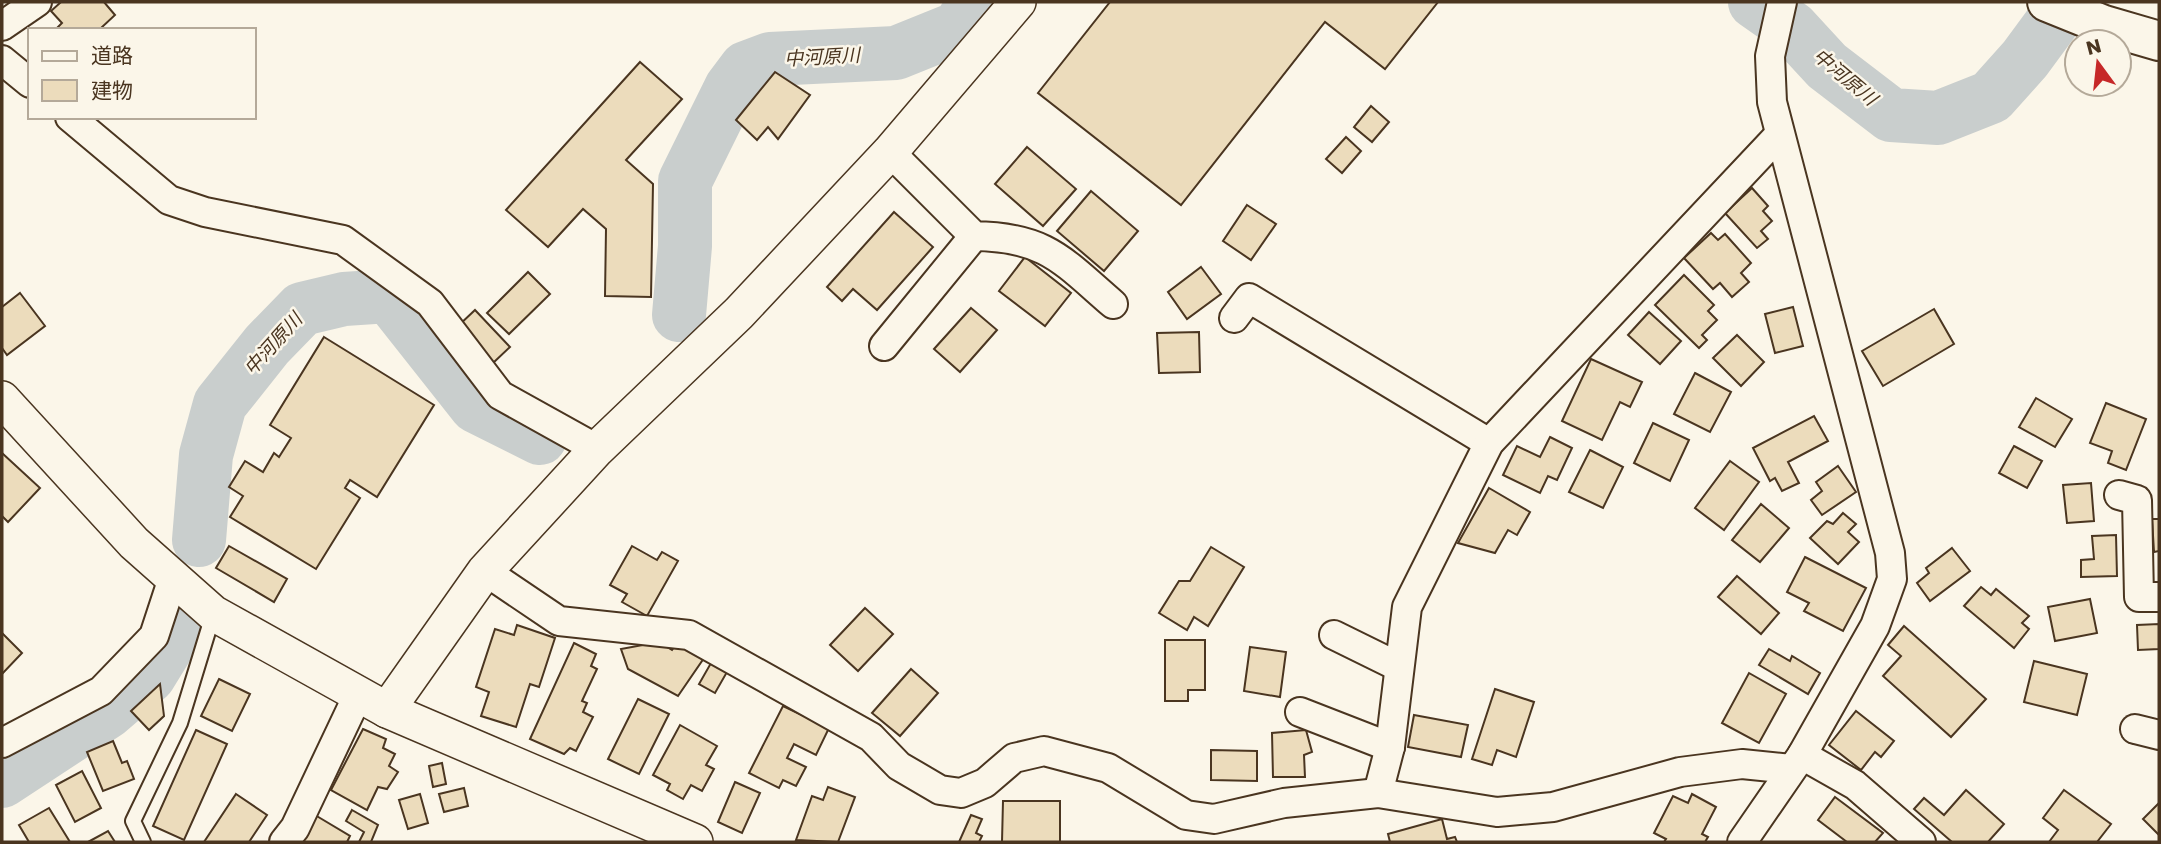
<svg xmlns="http://www.w3.org/2000/svg" width="2161" height="844" viewBox="0 0 2161 844" font-family="Poppins,'Noto Sans JP',sans-serif">
<style>
.lines{fill:none;stroke-linecap:round;stroke-linejoin:round}
.river{stroke:#c9cecd;stroke-width:54}
.building{fill:#ecdcbc;stroke:#4a3520;stroke-width:2}
.service-casing{stroke:#4a3520;stroke-width:18}
.minor-casing{stroke:#4a3520;stroke-width:32}
.tertiary-casing{stroke:#4a3520;stroke-width:38}
.primary-casing{stroke:#4a3520;stroke-width:42}
.service{stroke:#fbf6e9;stroke-width:14}
.minor{stroke:#fbf6e9;stroke-width:28}
.tertiary{stroke:#fbf6e9;stroke-width:35}
.primary{stroke:#fbf6e9;stroke-width:38}
.labels{text-anchor:middle;dominant-baseline:central;stroke-width:5;stroke-linejoin:round;paint-order:stroke}
.water-label{font-size:19px;font-style:italic;fill:#4a3520;stroke:#fbf6e9}
</style>
<rect width="100%" height="100%" fill="#fbf6e9"/>
<g class="lines">
<g class="river">
<polyline points="1755,2 1792,28 1827,66 1891,115 1938,118 1991,97 2025,59 2067,2"/>
<polyline points="679,315 685,246 685,181 731,88 746,68 770,59 896,53 958,28 976,2"/>
<polyline points="199,540 206,455 220,404 267,345 302,309 344,299 389,296 476,406 540,438"/>
<polyline points="2,781 107,712 149,676 176,632"/>
</g>
</g>
<g class="building">
<polygon points="61,2 104,2 115,15 101,28 103,30 55,30 62,23 51,11"/>
<polygon points="1110,2 1438,2 1385,69 1325,22 1181,205 1038,93"/>
<polygon points="640,62 682,99 626,160 653,184 651,297 605,296 606,229 583,209 548,247 506,210"/>
<polygon points="775,72 810,95 778,139 768,127 757,140 736,120"/>
<polygon points="1371,106 1389,122 1372,142 1354,127"/>
<polygon points="1346,137 1361,151 1342,173 1326,159"/>
<polygon points="1027,147 1076,189 1043,226 995,184"/>
<polygon points="1752,188 1768,206 1763,211 1772,221 1761,231 1768,239 1757,248 1725,213"/>
<polygon points="1091,191 1138,231 1104,271 1057,231"/>
<polygon points="1247,205 1276,224 1251,260 1223,241"/>
<polygon points="894,212 933,247 877,310 853,289 842,301 827,287"/>
<polygon points="1711,233 1718,240 1725,234 1751,263 1741,273 1749,282 1732,297 1720,283 1713,289 1684,258"/>
<polygon points="1025,257 1071,293 1045,326 999,291"/>
<polygon points="1201,267 1221,294 1187,319 1168,292"/>
<polygon points="528,272 550,294 509,334 487,313"/>
<polygon points="1684,275 1714,305 1708,311 1717,320 1702,335 1707,340 1699,348 1655,305"/>
<polygon points="20,293 45,326 7,355 2,348 2,307"/>
<polygon points="1793,307 1803,346 1775,353 1765,314"/>
<polygon points="971,308 997,330 960,372 934,349"/>
<polygon points="1934,309 1954,344 1883,386 1862,351"/>
<polygon points="475,310 510,347 493,363 458,326"/>
<polygon points="1649,312 1681,341 1660,364 1628,335"/>
<polygon points="1199,332 1200,372 1159,373 1157,333"/>
<polygon points="1737,335 1764,362 1741,386 1713,358"/>
<polygon points="324,337 434,405 377,497 350,480 345,488 360,498 316,569 230,517 243,496 229,487 245,461 263,472 274,453 279,457 291,438 270,425"/>
<polygon points="1591,359 1642,382 1630,407 1620,402 1602,440 1562,421"/>
<polygon points="1695,373 1731,392 1710,432 1674,414"/>
<polygon points="2036,398 2072,419 2055,447 2019,427"/>
<polygon points="2106,403 2146,419 2126,470 2108,463 2112,451 2090,443"/>
<polygon points="1814,416 1828,441 1788,462 1799,483 1782,491 1775,478 1770,481 1753,448"/>
<polygon points="1653,423 1689,440 1670,481 1634,463"/>
<polygon points="1550,437 1572,448 1557,480 1548,476 1540,493 1503,475 1517,446 1540,457"/>
<polygon points="2014,446 2042,461 2027,488 1999,473"/>
<polygon points="1590,450 1623,467 1603,508 1569,492"/>
<polygon points="2,453 40,488 8,522 2,516"/>
<polygon points="1730,461 1759,482 1724,530 1695,508"/>
<polygon points="1838,466 1856,492 1822,515 1811,500 1822,491 1816,482"/>
<polygon points="2091,483 2094,521 2067,523 2063,485"/>
<polygon points="1489,488 1530,512 1517,535 1508,530 1495,553 1458,543"/>
<polygon points="1761,504 1789,528 1760,562 1732,540"/>
<polygon points="1843,513 1856,524 1848,532 1859,542 1838,564 1810,538 1827,521 1833,524"/>
<polygon points="2152,519 2159,519 2159,551 2154,552"/>
<polygon points="2116,535 2117,576 2081,577 2081,560 2094,559 2092,536"/>
<polygon points="229,546 287,579 274,602 216,568"/>
<polygon points="632,546 657,560 662,552 678,561 647,616 622,602 627,594 610,585"/>
<polygon points="1211,547 1244,567 1208,626 1194,617 1187,630 1159,613 1179,581 1190,581"/>
<polygon points="1952,548 1970,571 1930,601 1917,583 1929,573 1926,568"/>
<polygon points="1805,557 1866,588 1843,631 1804,611 1809,603 1787,592"/>
<polygon points="1737,576 1779,613 1761,634 1718,597"/>
<polygon points="1981,587 1991,595 1996,589 2029,616 2022,623 2029,629 2014,648 1964,606"/>
<polygon points="2090,599 2097,633 2055,641 2048,607"/>
<polygon points="865,608 893,634 858,671 830,645"/>
<polygon points="2159,624 2159,649 2138,650 2137,625"/>
<polygon points="517,625 555,638 539,687 530,684 516,727 481,716 489,692 476,687 495,629 514,635"/>
<polygon points="1904,626 1986,699 1951,737 1883,676 1901,656 1888,645"/>
<polygon points="2,633 22,653 2,674"/>
<polygon points="1165,640 1205,640 1205,690 1188,690 1188,701 1165,701"/>
<polygon points="659,642 672,650 678,642 704,658 678,696 628,669 621,649"/>
<polygon points="574,643 596,654 591,666 597,669 582,701 587,703 583,712 593,717 576,751 570,748 564,754 530,739"/>
<polygon points="1250,647 1286,652 1280,697 1244,691"/>
<polygon points="1769,649 1790,661 1792,656 1820,673 1808,694 1759,665"/>
<polygon points="2034,661 2087,674 2077,715 2024,702"/>
<polygon points="711,663 727,672 715,693 699,684"/>
<polygon points="911,669 938,693 900,736 872,713"/>
<polygon points="1749,673 1786,694 1759,743 1722,723"/>
<polygon points="219,679 250,694 232,731 201,716"/>
<polygon points="160,684 164,716 149,730 131,711"/>
<polygon points="1495,689 1534,702 1516,757 1497,750 1492,765 1472,759"/>
<polygon points="638,699 669,714 639,774 608,759"/>
<polygon points="783,706 829,728 816,755 794,744 787,758 806,767 796,786 783,780 779,788 749,773"/>
<polygon points="1856,711 1894,741 1881,757 1875,752 1861,770 1829,745"/>
<polygon points="1414,715 1468,725 1461,757 1408,747"/>
<polygon points="680,725 717,746 706,765 714,769 702,791 691,785 683,799 667,790 670,784 653,775"/>
<polygon points="363,729 386,739 383,748 395,754 389,766 398,772 387,789 378,787 367,810 331,790"/>
<polygon points="196,730 227,744 184,840 153,826"/>
<polygon points="1306,730 1312,752 1304,755 1305,777 1273,777 1272,733"/>
<polygon points="113,741 122,763 127,761 134,779 103,791 87,752"/>
<polygon points="1211,750 1257,751 1257,781 1211,780"/>
<polygon points="442,763 446,784 433,787 429,766"/>
<polygon points="82,771 101,808 75,822 56,785"/>
<polygon points="735,782 760,793 742,833 718,822"/>
<polygon points="828,787 855,797 838,842 796,840 812,796 823,800"/>
<polygon points="464,788 468,806 444,812 439,794"/>
<polygon points="1966,790 2004,824 1988,842 1952,842 1914,809 1924,798 1944,815"/>
<polygon points="2064,790 2111,824 2097,842 2049,842 2058,830 2043,818"/>
<polygon points="236,794 267,815 249,842 204,842"/>
<polygon points="420,794 428,823 408,829 399,800"/>
<polygon points="1692,794 1716,807 1702,834 1708,837 1705,842 1664,842 1666,839 1654,833 1673,796 1688,803"/>
<polygon points="1835,797 1883,833 1875,842 1847,842 1818,820"/>
<polygon points="1003,801 1060,801 1060,842 1002,842"/>
<polygon points="2159,803 2159,835 2143,819"/>
<polygon points="49,808 70,842 29,842 19,825"/>
<polygon points="352,810 378,825 371,842 359,842 364,832 346,821"/>
<polygon points="315,815 350,836 347,842 301,842"/>
<polygon points="971,815 982,819 976,833 982,836 979,842 959,842"/>
<polygon points="1442,819 1447,839 1455,837 1457,842 1390,842 1388,834"/>
<polygon points="108,831 115,842 88,842"/>
</g>
<g class="lines">
<defs>
<polyline id="service" points="143,842 133,821 180,723 213,615"/>
<g id="minor">
<polyline points="2,26 37,2"/>
<polyline points="2,60 30,83"/>
<polyline points="70,117 169,200 205,212 343,240 430,303 500,395 597,449"/>
<path d="M890 152 974 236C1046 237 1062 260 1113 304"/>
<polyline points="1234,318 1249,298 1489,443"/>
<polyline points="884,346 974,236"/>
<polyline points="2119,495 2137,500 2139,597 2159,597"/>
<polyline points="485,571 559,621 689,635 871,737 899,766 940,790 961,793 985,783 1014,758 1044,751 1108,768 1186,815 1214,819 1284,803 1378,793 1497,812 1553,807 1680,772 1742,764 1791,769"/>
<polyline points="1334,635 1399,667"/>
<polyline points="1300,712 1390,747"/>
<polyline points="2135,729 2159,735"/>
<polyline points="2,743 101,691 154,636 173,578"/>
<polyline points="1802,755 1855,785 1921,842"/>
<polyline points="1378,793 1390,747 1407,607 1489,443 1779,135"/>
<polyline points="284,842 295,828 358,695"/>
<polyline points="1742,842 1802,755 1875,626 1892,579 1890,553 1772,102 1770,56 1782,2"/>
</g>
<g id="tertiary">
<polyline points="2,399 134,543 213,613 387,710 695,842"/>
<polyline points="387,710 485,571 597,449 739,313 890,152 1018,2"/>
</g>
<polyline id="primary" points="2047,2 2104,25 2159,41"/>
</defs>
<use href="#service" class="service-casing"/>
<use href="#minor" class="minor-casing"/>
<use href="#tertiary" class="tertiary-casing"/>
<use href="#primary" class="primary-casing"/>
<use href="#service" class="service"/>
<use href="#minor" class="minor"/>
<use href="#tertiary" class="tertiary"/>
<use href="#primary" class="primary"/>
</g>
<g class="labels">
<g class="water-label">
<text transform="translate(822 57) rotate(-3)">中河原川</text>
<text transform="translate(1845 77) rotate(40)">中河原川</text>
<text transform="translate(273 344) rotate(-48)">中河原川</text>
</g>
</g>
<rect width="2161" height="844" fill="none" stroke="#4a3520" stroke-width="7"/>
<rect x="28" y="28" width="228" height="91" fill="#fbf6e9" stroke="#b4a999" stroke-width="2"/>
<rect x="42" y="51" width="35" height="10" fill="#fbf6e9" stroke="#b4a999" stroke-width="2"/>
<text x="91" y="63" font-size="21" fill="#4a3520">道路</text>
<rect x="42" y="80" width="35" height="21" fill="#ecdcbc" stroke="#b4a999" stroke-width="2"/>
<text x="91" y="98" font-size="21" fill="#4a3520">建物</text>
<g transform="translate(2098 63) rotate(345)"><circle r="33" fill="#fbf6e9" stroke="#b4a999" stroke-width="2"/>
<path d="M0-5L12 26L0 18L-12 26Z" fill="#c62828"/>
<text y="-10" font-size="19" font-weight="bold" text-anchor="middle" fill="#4a3520">N</text>
</g>
</svg>
